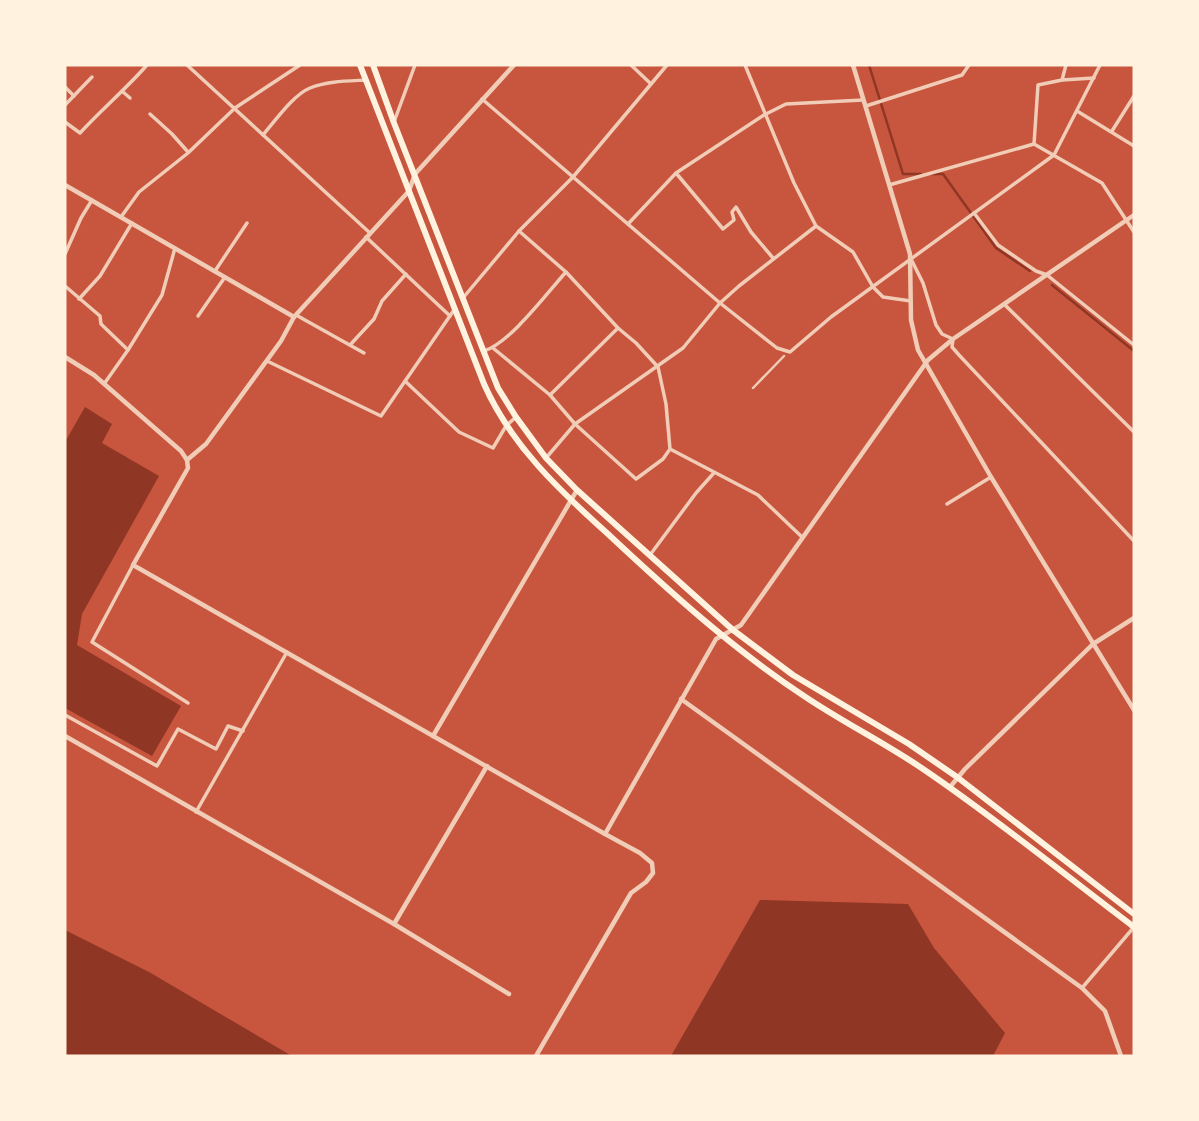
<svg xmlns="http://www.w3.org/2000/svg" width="1199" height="1121" viewBox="0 0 1199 1121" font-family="Spectral,serif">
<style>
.water{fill:#8f3625}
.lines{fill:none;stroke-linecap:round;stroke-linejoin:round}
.stream{stroke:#8f3625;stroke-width:2.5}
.pedestrian{stroke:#f1ccb7;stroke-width:2.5}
.minor{stroke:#f1ccb7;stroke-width:3.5}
.tertiary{stroke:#f1ccb7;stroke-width:4.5}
.primary{stroke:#fff3e0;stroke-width:6}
</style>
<rect width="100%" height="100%" fill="#c8553d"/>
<g class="water">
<polygon points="85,407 112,424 102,443 159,476 82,614 77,645 181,706 152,756 65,708 65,442"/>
<polygon points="760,900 908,904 934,948 1005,1033 993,1056 671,1056"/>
<polygon points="65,930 149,972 292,1056 65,1056"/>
</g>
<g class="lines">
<g class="stream">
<polyline points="869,65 903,174 921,174"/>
<polyline points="931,174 943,174 996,248 1030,271"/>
<polyline points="1052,285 1134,351"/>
</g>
<polyline class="pedestrian" points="753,388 784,356"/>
<g class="minor">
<polyline points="187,65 370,233"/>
<polyline points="631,65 650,83"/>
<polyline points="745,65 794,183 816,226 853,252 873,287 883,297 911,301"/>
<polyline points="1066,65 1062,80 1094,78"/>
<polyline points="65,87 74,96"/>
<polyline points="123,92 130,98"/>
<polyline points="482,99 720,303 777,348 790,352 831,317 1054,155 1100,65"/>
<polyline points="65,105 92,77"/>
<polyline points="866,106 962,75 969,65"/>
<polyline points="1077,111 1134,146"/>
<polyline points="150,114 172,134 188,152"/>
<path d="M65 122 80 133C102 109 126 89 147 65"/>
<polyline points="394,122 415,65"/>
<polyline points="1112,131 1134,96"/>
<path d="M263 135C275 121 293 95 310 88 327 81 348 81 366 80"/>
<polyline points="1034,144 1038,85 1062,80"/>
<polyline points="676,173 723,229 734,220 732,212 736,207 751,232 773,258"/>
<polyline points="889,185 1034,144 1102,183 1134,232"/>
<polyline points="974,213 998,245 1036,271 1047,275 1134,345"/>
<polyline points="121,217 139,192 188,153 235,108 300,65"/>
<polyline points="628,224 676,173 764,115 786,104 863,100"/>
<polyline points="519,231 566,272 618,328 636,343 658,367 666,404 670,449 758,495 802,537"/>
<polyline points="366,237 450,316"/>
<polyline points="65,254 81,218 92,200"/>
<polyline points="911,259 923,283 936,325 942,334 953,339 952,347 959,355 1134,541"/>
<polyline points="215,271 247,223"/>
<polyline points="65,286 100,316 101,324 128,350"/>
<polyline points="463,298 519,231 573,177 667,65"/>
<polyline points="79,299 100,276 132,223"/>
<polyline points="1004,304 1134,432"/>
<polyline points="296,315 364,353"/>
<polyline points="198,316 225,277"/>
<polyline points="350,345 374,319 382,301 406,274"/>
<polyline points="493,348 550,395 575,424 636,479 663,459 670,449"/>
<path d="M484 351C510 343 547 293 566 272"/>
<polyline points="267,361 381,416 454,310"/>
<polyline points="405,381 459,432 493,448 506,426 516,417"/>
<polyline points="104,384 128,350 162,295 175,248"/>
<polyline points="550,395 618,328"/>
<polyline points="546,458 575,424 683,348 720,303 739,286 816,226"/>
<polyline points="947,504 991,477"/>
<polyline points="650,555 696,493 713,474"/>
<polyline points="133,565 92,642 188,703"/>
<polyline points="65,715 157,766 178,729 216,749 228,726 243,731"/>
<polyline points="196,812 287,652"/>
<polyline points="1082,988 1134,927"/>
</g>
<g class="tertiary">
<polyline points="853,65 910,254 911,320 918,350 991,477 1134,710"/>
<polyline points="65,185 294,317"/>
<polyline points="65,357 94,375 181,451 187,460 188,468 133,565 605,834 716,639 741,625 928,360 953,339 1134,215"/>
<polyline points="187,460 206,444 281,341 294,317 409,191 415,174 514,65"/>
<polyline points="681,699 1082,988 1105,1011 1121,1056"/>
<polyline points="65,736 394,924 509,994"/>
<polyline points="433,736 577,490"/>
<polyline points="950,787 965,769 1093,644 1134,618"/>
<polyline points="394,924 487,766"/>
<polyline points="536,1056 631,893 646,882 653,873 652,863 640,853 605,834"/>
</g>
<g class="primary">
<path d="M360 65 484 384C511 445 559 490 608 534 670 592 733 649 804 696 844 723 887 744 926 771 998 820 1065 875 1134 927"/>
<polyline points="373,65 394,123 498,388 516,417 546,458 577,490 733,630 793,675 909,744 957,777 1134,914"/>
</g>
</g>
<rect width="1199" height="1121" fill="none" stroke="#fff3e0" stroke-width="133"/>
</svg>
